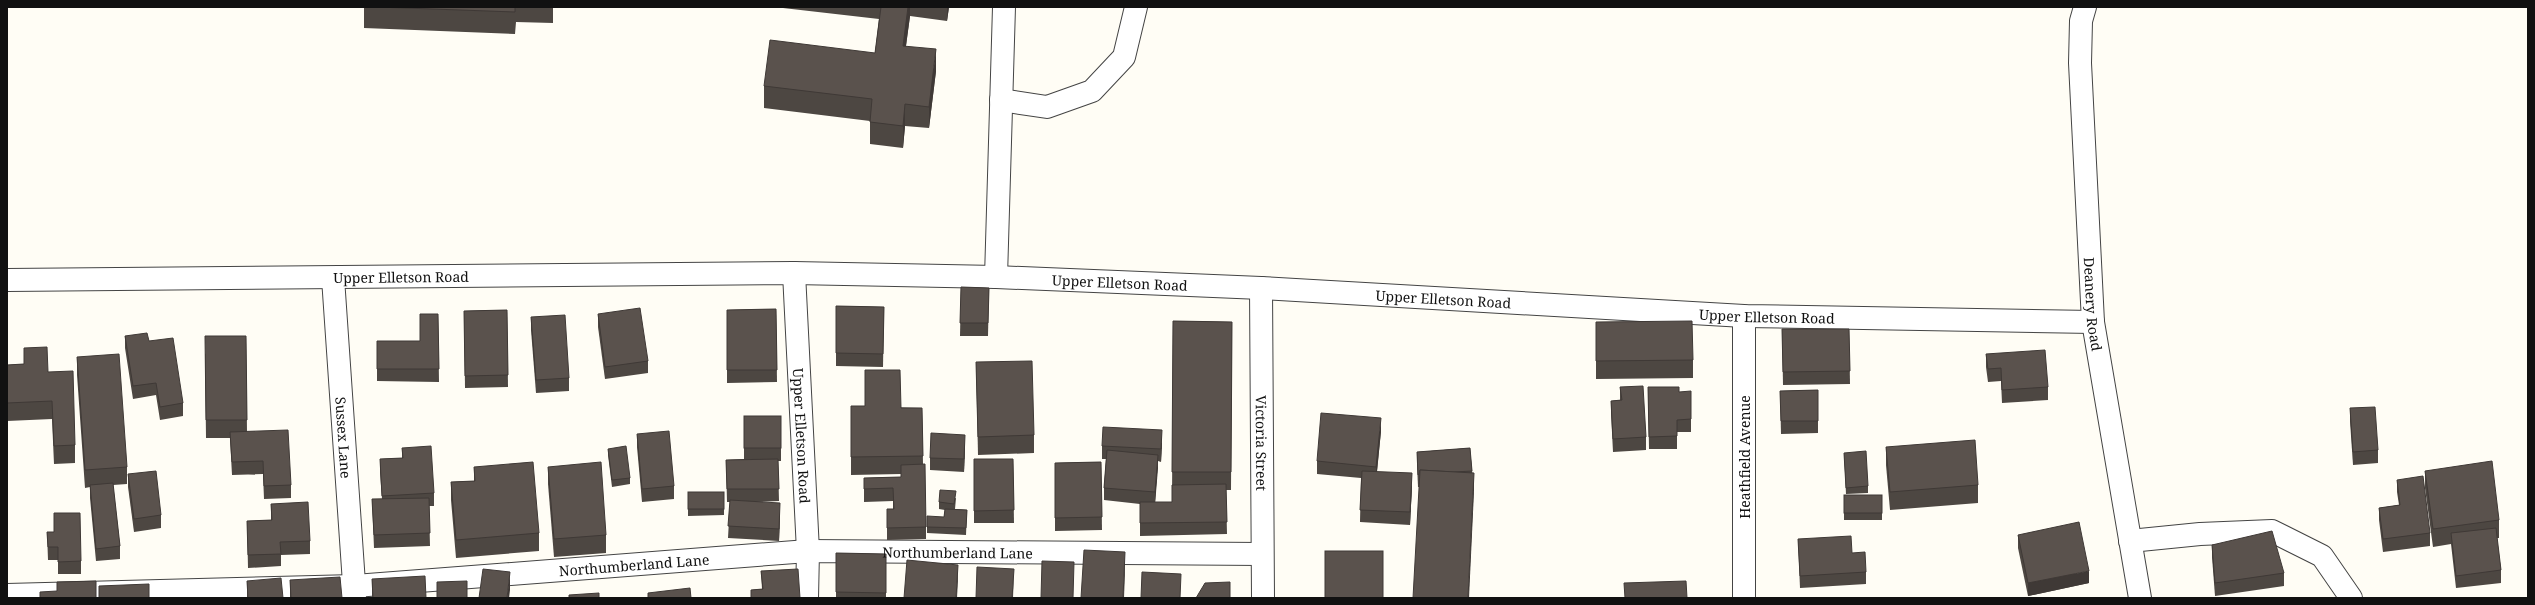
<svg xmlns="http://www.w3.org/2000/svg" width="2535" height="605" viewBox="0 0 2535 605" font-family="'Noto Serif',serif">
<style>
.lines{fill:none;stroke-linecap:round;stroke-linejoin:round}
.minor-casing{stroke:#444;stroke-width:24}
.minor{stroke:#fff;stroke-width:22}
.wall{fill:#4d4742}
.shaded-wall{fill:#3f3936}
.building{fill:#5a524d;stroke:#3f3936}
.labels{text-anchor:middle;dominant-baseline:central;stroke-width:4;stroke-linejoin:round;paint-order:stroke}
.street-label{font-size:14px;fill:#111;stroke:#fff}
</style>
<rect width="100%" height="100%" fill="#fffdf5"/>
<g class="lines">
<defs>
<g id="minor">
<path id="s1" d="M2085 7 2081 21 2080 63 2093 322 2140 598"/>
<polyline points="1001,100 1047,107 1092,91 1124,57 1136,7"/>
<path id="s2" d="M794 273 808 551 807 598"/>
<polyline points="996,277 1004,7"/>
<path id="s3" d="M333 278 355 598"/>
<path id="s4" d="M7 280 794 273 996 277 1261 288 1744 316 2093 322"/>
<path id="s5" d="M1261 288 1263 598"/>
<polyline points="2130,541 2200,534 2272,531 2322,556 2351,598"/>
<path id="s6" d="M7 595 355 586 808 551 1262 554"/>
<polyline points="1744,598 1744,316"/>
</g>
</defs>
<use href="#minor" class="minor-casing"/>
<use href="#minor" class="minor"/>
</g>
<g class="wall">
<polygon points="364,7 553,7 553,23 516,22 515,34 364,28"/>
<polygon points="783,7 949,7 947,21 910,16 906,46 936,71 929,128 905,126 903,148 870,144 870,121 764,108 764,86 875,53 879,19 783,8"/>
<polygon points="961,287 989,288 988,336 960,336"/>
<polygon points="836,306 884,307 883,367 836,366"/>
<polygon points="776,309 777,382 727,383 727,310"/>
<polygon points="507,310 508,387 465,388 464,311"/>
<polygon points="438,314 439,382 377,381 377,341 420,341"/>
<polygon points="598,314 648,361 648,373 605,379 598,327"/>
<polygon points="531,317 569,378 569,391 536,393 531,330"/>
<polygon points="1173,321 1232,322 1231,490 1226,490 1227,534 1140,536 1140,504 1104,500 1104,488 1106,459 1102,459 1102,446 1162,443 1161,462 1158,461 1155,502 1172,502"/>
<polygon points="1596,322 1693,360 1693,378 1596,379"/>
<polygon points="1782,329 1849,329 1850,384 1783,385"/>
<polygon points="125,336 149,341 183,403 183,416 160,420 156,395 133,399 125,348"/>
<polygon points="246,336 247,432 291,485 291,498 264,499 263,474 232,475 230,438 206,438 205,354"/>
<polygon points="24,348 48,372 75,445 75,463 54,464 52,419 7,421 7,365 24,364"/>
<polygon points="1986,354 2048,387 2048,400 2002,403 2001,381 1988,382 1986,367"/>
<polygon points="77,357 127,467 127,484 113,485 120,546 120,559 96,561 90,498 90,487 85,488 77,375"/>
<polygon points="976,362 1034,435 1034,453 978,455"/>
<polygon points="1620,387 1646,437 1646,450 1613,452 1611,413 1611,401 1620,400"/>
<polygon points="1648,387 1691,419 1691,432 1677,432 1677,449 1649,449"/>
<polygon points="1818,390 1818,433 1781,434 1780,391"/>
<polygon points="851,406 922,408 923,464 926,527 926,539 887,540 887,509 893,509 893,501 864,502 864,478 901,477 901,474 851,475"/>
<polygon points="2350,408 2378,450 2378,463 2353,465 2350,421"/>
<polygon points="744,416 781,416 781,461 778,461 779,501 755,502 780,516 779,541 728,538 730,502 727,502 726,460 744,459"/>
<polygon points="1381,431 1377,472 1412,486 1410,525 1360,522 1361,478 1317,474 1317,461"/>
<polygon points="637,434 674,486 674,499 642,502 637,447"/>
<polygon points="1886,447 1978,485 1978,503 1890,510 1886,465"/>
<polygon points="402,448 434,493 434,506 429,506 430,546 374,548 372,499 382,499 380,472 380,459 402,458"/>
<polygon points="965,448 964,472 930,470 930,458"/>
<polygon points="1470,448 1474,491 1418,487 1417,464 1417,452"/>
<polygon points="608,449 630,478 630,484 612,487 608,455"/>
<polygon points="1844,453 1868,486 1868,493 1846,494"/>
<polygon points="974,459 1013,459 1014,523 974,523"/>
<polygon points="1101,462 1102,530 1055,531 1055,463"/>
<polygon points="474,467 539,533 539,551 456,558 451,500 451,482 474,481"/>
<polygon points="548,467 606,535 606,553 554,557 548,484"/>
<polygon points="2425,471 2499,520 2499,538 2497,538 2501,570 2501,583 2456,588 2451,544 2433,547 2425,488"/>
<polygon points="128,474 161,515 161,528 134,532 128,487"/>
<polygon points="2397,480 2430,533 2430,546 2383,552 2379,520 2379,508 2399,505 2397,492"/>
<polygon points="688,492 724,492 724,515 688,516"/>
<rect x="1844" y="495" width="38" height="25"/>
<polygon points="956,498 955,509 967,510 966,535 927,533 927,527 944,517 945,510 939,509 939,502"/>
<polygon points="271,504 310,541 310,554 281,555 281,566 248,568 247,521 271,520"/>
<polygon points="47,532 81,561 81,574 58,574 58,560 48,560"/>
<polygon points="2018,535 2089,583 2028,596 2018,548"/>
<polygon points="1798,539 1852,553 1866,572 1866,584 1800,588"/>
<polygon points="2212,545 2284,573 2284,586 2215,596 2212,557"/>
<polygon points="836,553 886,554 886,598 836,598"/>
<polygon points="761,571 800,598 751,598 751,590 762,589"/>
<polygon points="372,579 426,598 372,598"/>
<polygon points="290,580 342,598 290,598"/>
<polygon points="247,581 283,598 247,598"/>
</g>
<g class="shaded-wall">
<polygon points="908,7 910,7 910,16 903,67 903,46"/>
<polygon points="947,7 949,7 947,21"/>
<polygon points="936,49 936,71 929,128 929,107"/>
<polygon points="905,104 905,126 903,148 903,126"/>
<polygon points="1381,418 1381,431 1376,480 1376,467"/>
<polygon points="1162,430 1162,443 1161,462 1161,449"/>
<polygon points="965,435 965,448 964,472 964,459"/>
<polygon points="1158,455 1158,468 1155,505 1155,492"/>
<polygon points="1412,473 1412,486 1410,525 1410,512"/>
<polygon points="1474,473 1474,491 1469,598 1468,598"/>
<polygon points="780,503 780,516 779,541 779,529"/>
<polygon points="1125,552 1125,570 1124,598 1123,598"/>
<polygon points="958,565 958,578 957,598 956,598"/>
<polygon points="1014,569 1013,598 1012,598"/>
<polygon points="2089,571 2089,583 2028,596 2028,583"/>
<polygon points="510,572 510,590 509,598 507,598"/>
</g>
<g class="building">
<polygon points="377,7 515,7 515,12"/>
<polygon points="881,7 908,7 903,46 936,49 929,107 905,104 903,126 870,122 872,99 764,86 770,40 875,53"/>
<polygon points="961,287 989,288 988,323 960,323"/>
<polygon points="836,306 884,307 883,354 836,353"/>
<polygon points="640,308 648,361 605,367 598,314"/>
<polygon points="776,309 777,370 727,370 727,310"/>
<polygon points="507,310 508,375 465,376 464,311"/>
<polygon points="420,314 438,314 439,369 377,369 377,341 420,341"/>
<polygon points="565,315 569,378 536,380 531,317"/>
<polygon points="1173,321 1232,322 1231,472 1172,472"/>
<polygon points="1692,321 1693,360 1596,361 1596,322"/>
<polygon points="1782,329 1849,329 1850,371 1783,372"/>
<polygon points="147,333 149,341 173,338 183,403 160,407 156,383 133,386 125,336"/>
<polygon points="205,336 246,336 247,420 206,420"/>
<polygon points="47,347 48,372 73,371 75,445 54,446 52,401 7,403 7,365 24,364 24,348"/>
<polygon points="2045,350 2048,387 2002,390 2001,368 1988,369 1986,354"/>
<polygon points="119,354 127,467 85,470 77,357"/>
<polygon points="1032,361 1034,435 978,437 976,362"/>
<polygon points="865,370 900,370 901,408 922,408 923,456 851,457 851,406 865,406"/>
<polygon points="1643,386 1646,437 1613,439 1611,401 1622,400 1620,387"/>
<polygon points="1648,387 1679,387 1679,392 1691,391 1691,419 1677,420 1677,436 1649,437"/>
<polygon points="1818,390 1818,421 1781,421 1780,391"/>
<polygon points="2375,407 2378,450 2353,452 2350,408"/>
<polygon points="1321,413 1381,418 1376,467 1317,461"/>
<rect x="744" y="416" width="37" height="32"/>
<polygon points="1103,427 1162,430 1161,449 1102,446"/>
<polygon points="288,430 291,485 264,486 263,461 232,462 230,432"/>
<polygon points="669,431 674,486 642,489 637,434"/>
<polygon points="931,433 965,435 964,459 930,458"/>
<polygon points="1975,440 1978,485 1890,492 1886,447"/>
<polygon points="431,446 434,493 382,496 380,459 403,458 402,448"/>
<polygon points="626,446 630,478 612,480 608,449"/>
<polygon points="1470,448 1472,471 1454,472 1420,470 1419,474 1418,475 1417,452"/>
<polygon points="1107,450 1158,455 1155,492 1104,488"/>
<polygon points="1866,451 1868,486 1846,488 1844,453"/>
<polygon points="778,459 779,489 727,489 726,460"/>
<polygon points="974,459 1013,459 1014,510 974,511"/>
<polygon points="2492,461 2499,520 2433,529 2425,471"/>
<polygon points="533,462 539,533 456,540 451,482 475,481 474,467"/>
<polygon points="601,462 606,535 554,539 548,467"/>
<polygon points="1101,462 1102,517 1055,518 1055,463"/>
<polygon points="925,464 926,527 887,528 887,509 894,509 893,488 864,489 864,478 901,477 901,465"/>
<polygon points="1420,470 1474,473 1468,598 1413,598"/>
<polygon points="156,471 161,515 134,519 128,474"/>
<polygon points="1362,471 1412,473 1410,512 1360,510"/>
<polygon points="2423,476 2430,533 2383,539 2379,508 2400,505 2397,480"/>
<polygon points="113,483 120,546 96,549 90,485"/>
<polygon points="1226,484 1227,522 1140,523 1140,502 1172,502 1172,485"/>
<polygon points="940,490 956,491 954,504 939,502"/>
<rect x="688" y="492" width="36" height="17"/>
<rect x="1844" y="495" width="38" height="18"/>
<polygon points="429,498 430,533 374,535 372,499"/>
<polygon points="730,500 780,503 779,529 728,526"/>
<polygon points="308,502 310,541 280,542 281,554 248,555 247,521 272,520 271,504"/>
<polygon points="945,509 967,510 966,528 927,527 927,516 944,517"/>
<polygon points="54,513 80,513 81,561 58,562 58,547 48,547 47,532 54,532"/>
<polygon points="2079,522 2089,571 2028,583 2018,535"/>
<polygon points="2496,528 2501,570 2456,576 2451,533"/>
<polygon points="2272,531 2284,573 2215,583 2212,545"/>
<polygon points="1851,536 1852,553 1865,552 1866,572 1800,576 1798,539"/>
<polygon points="1084,550 1125,552 1123,598 1081,598"/>
<rect x="1325" y="551" width="58" height="47"/>
<polygon points="836,553 886,554 886,593 836,592"/>
<polygon points="907,560 958,565 956,598 904,598"/>
<polygon points="1042,561 1074,562 1073,598 1041,598"/>
<polygon points="977,567 1014,569 1012,598 976,598"/>
<polygon points="483,569 510,572 507,598 479,598"/>
<polygon points="798,569 800,598 751,598 751,590 763,589 761,571"/>
<polygon points="1142,572 1181,574 1180,598 1141,598"/>
<polygon points="425,576 426,598 373,598 372,579"/>
<polygon points="340,577 342,598 291,598 290,580"/>
<polygon points="281,578 283,598 248,598 247,581"/>
<polygon points="96,581 96,598 40,598 40,592 57,591 57,582"/>
<polygon points="467,581 467,598 437,598 437,582"/>
<polygon points="1686,581 1687,598 1625,598 1624,583"/>
<polygon points="1230,582 1230,598 1196,598 1205,583"/>
<polygon points="149,584 149,598 99,598 99,586"/>
<polygon points="690,588 691,598 648,598 648,593"/>
<polygon points="599,593 599,598 569,598 569,595"/>
</g>
<g class="labels">
<g class="street-label">
<text stroke="none"><textPath href="#s4" startOffset="394">Upper Elletson Road</textPath></text>
<text stroke="none"><textPath href="#s4" startOffset="1113">Upper Elletson Road</textPath></text>
<text stroke="none"><textPath href="#s4" startOffset="1437">Upper Elletson Road</textPath></text>
<text stroke="none"><textPath href="#s1" startOffset="298">Deanery Road</textPath></text>
<text stroke="none"><textPath href="#s4" startOffset="1761">Upper Elletson Road</textPath></text>
<text stroke="none"><textPath href="#s2" startOffset="163">Upper Elletson Road</textPath></text>
<text stroke="none"><textPath href="#s3" startOffset="160">Sussex Lane</textPath></text>
<text stroke="none"><textPath href="#s5" startOffset="155">Victoria Street</textPath></text>
<text transform="translate(1744 457) rotate(-90)">Heathfield Avenue</text>
<text stroke="none"><textPath href="#s6" startOffset="952">Northumberland Lane</textPath></text>
<text stroke="none"><textPath href="#s6" startOffset="628">Northumberland Lane</textPath></text>
</g>
</g>
<rect width="2535" height="605" fill="none" stroke="#111111" stroke-width="16"/>
</svg>
